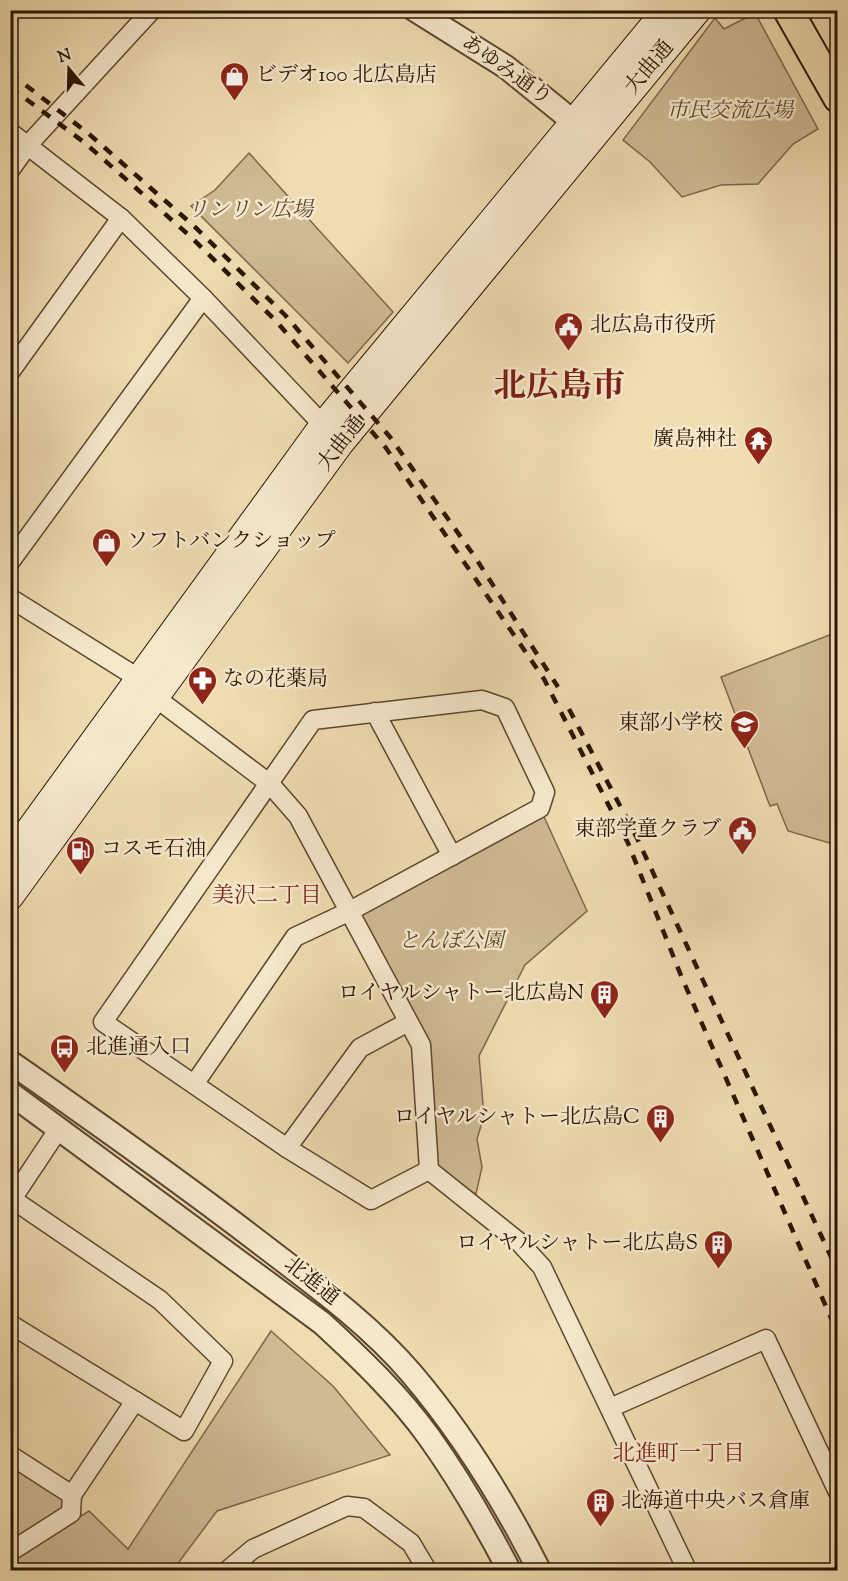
<svg xmlns="http://www.w3.org/2000/svg" width="848" height="1581" viewBox="0 0 848 1581" font-family="'Sorts Mill Goudy','Noto Serif JP',serif">
<style>
.green{fill:#ceba93;stroke:#7c684a;stroke-width:1.5}
.lines{fill:none;stroke-linecap:round;stroke-linejoin:round}
.minor-casing{stroke:#5c472e;stroke-width:21}
.tertiary-casing{stroke:#5c472e;stroke-width:26}
.secondary-casing{stroke:#2b1502;stroke-width:28}
.primary-casing{stroke:#2b1502;stroke-width:32}
.minor{stroke:#f5e8cc;stroke-width:18}
.tertiary{stroke:#f5e8cc;stroke-width:22}
.secondary{stroke:#f5e8cc;stroke-width:26}
.primary{stroke:#efdcb1;stroke-width:28}
.rail{stroke:#2b1502;stroke-width:4.5;stroke-dasharray:10 10;stroke-linecap:butt}
.labels{text-anchor:middle;dominant-baseline:central;stroke-width:5;stroke-linejoin:round;paint-order:stroke}
.street-label{font-size:21px;fill:#2b1502;stroke:#f5e8cc}
.poi-label{font-size:21px;fill:#2b1502;stroke:#f5e8cc;text-anchor:start}
.park-label{font-size:21px;font-style:italic;fill:#5c472e;stroke:#f5e8cc}
.neighbourhood-label{font-size:22px;fill:#7a1f14;stroke:#f5e8cc}
.town-label{font-size:33px;font-weight:bold;fill:#7a1f14;stroke:#f5e8cc}
</style>
<rect width="100%" height="100%" fill="#efdcb1"/>
<filter id="stains"><feTurbulence type="fractalNoise" baseFrequency=".00333" numOctaves="4"/><feColorMatrix values="0 0 0 0 .2 0 0 0 0 .09 0 0 0 0 .02 0 0 0 .5 -.17"/></filter>
<radialGradient id="worn" r=".72"><stop offset=".6" stop-color="#630" stop-opacity="0"/><stop offset="1" stop-color="#630" stop-opacity=".3"/></radialGradient>
<g class="green">
<polygon points="755,13 818,129 793,144 758,184 721,185 682,197 650,162 623,140 715,18 724,29"/>
<polygon points="249,153 393,312 348,363 191,206 215,190"/>
<polygon points="837,632 838,843 833,844 788,831 777,804 770,806 721,677"/>
<polygon points="540,808 587,911 525,965 479,1056 484,1116 477,1139 482,1167 476,1194 429,1170 421,1045 348,912"/>
<polygon points="271,1331 333,1386 390,1455 217,1511 173,1570 11,1570 11,1559 89,1511 128,1549"/>
<polygon points="10,1458 72,1495 71,1513 11,1552"/>
</g>
<g class="lines">
<defs>
<g id="minor">
<polyline points="10,132 121,218 203,298 323,425"/>
<polyline points="10,170 28,145 152,10"/>
<polyline points="10,372 121,218"/>
<polyline points="10,562 203,298"/>
<polyline points="10,598 138,678 156,698 270,784 298,816 421,1045 429,1170 519,1242 542,1267 687,1570"/>
<polyline points="375,712 452,856"/>
<polyline points="195,1083 295,937 348,912 540,808 545,792 505,708 482,700 313,720 103,1022 287,1148 371,1200 429,1170"/>
<polyline points="287,1148 360,1048 408,1022"/>
<polyline points="10,1324 184,1431 223,1361 160,1300 12,1199 58,1130"/>
<polyline points="610,1408 766,1339 838,1492"/>
<polyline points="10,1455 72,1495"/>
<polyline points="10,1552 71,1513 72,1495 135,1401"/>
<polyline points="228,1570 253,1549 347,1506 364,1508 411,1543 427,1570"/>
</g>
<g id="tertiary">
<polyline points="415,10 506,67 575,123 589,130"/>
<path d="M10 1062C96 1122 181 1182 264 1246 315 1285 369 1324 411 1373 463 1434 503 1499 539 1570"/>
<path d="M10 1093 322 1323C360 1358 399 1395 429 1437 459 1479 485 1524 509 1570"/>
</g>
<g id="secondary">
<polyline points="10,856 323,425 666,10"/>
<polyline points="10,897 340,444 698,10"/>
</g>
<polyline id="primary" points="788,10 838,98"/>
</defs>
<use href="#minor" class="minor-casing"/>
<use href="#tertiary" class="tertiary-casing"/>
<use href="#secondary" class="secondary-casing"/>
<use href="#primary" class="primary-casing"/>
<use href="#minor" class="minor"/>
<use href="#tertiary" class="tertiary"/>
<use href="#secondary" class="secondary"/>
<use href="#primary" class="primary"/>
<g class="rail">
<polyline points="10,73 89,134 194,226 285,315 390,437 475,557 558,687"/>
<polyline points="10,87 85,143 146,197 192,238 276,321 386,448 544,679 628,843 682,978 838,1334"/>
<polyline points="569,709 637,838 838,1272"/>
</g>
</g>
<defs>
<symbol id="shop-pin" viewBox="-11 -11 22 30"><path d="M0 17L-7.5 6A9.5 9.5 0 1 1 7.5 6Z" fill="#8f2418" stroke="#f5e8cc"/><path d="M-5-2.5h2.3a2.7 3.5 0 0 1 5.4 0H5L5.5 6h-11ZM-1.5-2.5h3a1.5 2.3 0 0 0-3 0Z" fill="#fff"/></symbol>
<symbol id="civic-pin" viewBox="-11 -11 22 30"><path d="M0 17L-7.5 6A9.5 9.5 0 1 1 7.5 6Z" fill="#8f2418" stroke="#f5e8cc"/><path d="M-.6-6.5H3V-4.5H.6V-3L4-1V1h2V6H-6V1h2V-1L-.6-3ZM-1.2 2.5V6h2.4V2.5Z" fill="#fff"/></symbol>
<symbol id="temple-pin" viewBox="-11 -11 22 30"><path d="M0 17L-7.5 6A9.5 9.5 0 1 1 7.5 6Z" fill="#8f2418" stroke="#f5e8cc"/><path d="M0-6L5-2H3V0L6.5 2.5H4V6H1.5V3h-3V6H-4V2.5H-6.5L-3 0V-2H-5Z" fill="#fff"/></symbol>
<symbol id="pharmacy-pin" viewBox="-11 -11 22 30"><path d="M0 17L-7.5 6A9.5 9.5 0 1 1 7.5 6Z" fill="#8f2418" stroke="#f5e8cc"/><path d="M-2-6h4v4h4v4h-4v4h-4v-4h-4v-4h4Z" fill="#fff"/></symbol>
<symbol id="school-pin" viewBox="-11 -11 22 30"><path d="M0 17L-7.5 6A9.5 9.5 0 1 1 7.5 6Z" fill="#8f2418" stroke="#f5e8cc"/><path d="M0-5L7-2L0 1L-7-2ZM-4 1L0 2.5L4 1V4Q0 6-4 4Z" fill="#fff"/></symbol>
<symbol id="fuel-pin" viewBox="-11 -11 22 30"><path d="M0 17L-7.5 6A9.5 9.5 0 1 1 7.5 6Z" fill="#8f2418" stroke="#f5e8cc"/><path d="M-5.5-6h7V0h2V4h1.3V-2.5L3-4.5l.8-.8L6-3V5H2.5V1h-1V6h-7ZM-4.2-4.7v3.2H.2V-4.7Z" fill="#fff"/></symbol>
<symbol id="building-pin" viewBox="-11 -11 22 30"><path d="M0 17L-7.5 6A9.5 9.5 0 1 1 7.5 6Z" fill="#8f2418" stroke="#f5e8cc"/><path d="M-4-6H4V6H1V3H-1V6H-4ZM-2.5-4.3h1.7v1.8h-1.7ZM.8-4.3h1.7v1.8H.8ZM-2.5-1h1.7V.8h-1.7ZM.8-1h1.7V.8H.8Z" fill="#fff"/></symbol>
<symbol id="bus-pin" viewBox="-11 -11 22 30"><path d="M0 17L-7.5 6A9.5 9.5 0 1 1 7.5 6Z" fill="#8f2418" stroke="#f5e8cc"/><path d="M-5-6H5V4H4V6H2V4H-2V6H-4V4H-5ZM-3.5-4V0h7V-4ZM-3.5 1.2v1.5H-2V1.2ZM2 1.2v1.5H3.5V1.2Z" fill="#fff"/></symbol>
</defs>
<g fill-rule="evenodd">
<use href="#shop-pin" x="218" y="60" width="33" height="45"/>
<use href="#civic-pin" x="552" y="310" width="33" height="45"/>
<use href="#temple-pin" x="742" y="424" width="33" height="45"/>
<use href="#shop-pin" x="90" y="526" width="33" height="45"/>
<use href="#pharmacy-pin" x="186" y="664" width="33" height="45"/>
<use href="#school-pin" x="728" y="708" width="33" height="45"/>
<use href="#civic-pin" x="726" y="814" width="33" height="45"/>
<use href="#fuel-pin" x="64" y="834" width="33" height="45"/>
<use href="#building-pin" x="588" y="978" width="33" height="45"/>
<use href="#bus-pin" x="48" y="1032" width="33" height="45"/>
<use href="#building-pin" x="644" y="1102" width="33" height="45"/>
<use href="#building-pin" x="702" y="1228" width="33" height="45"/>
<use href="#building-pin" x="584" y="1486" width="33" height="45"/>
</g>
<g class="labels">
<g class="street-label">
<text transform="translate(650 68) rotate(-50)">大曲通</text>
<text transform="translate(506 71) rotate(35)">あゆみ通り</text>
<text transform="translate(342 444) rotate(-52)">大曲通</text>
<text transform="translate(311 1282) rotate(38)">北進通</text>
</g>
<g class="poi-label">
<text x="256" y="76">ビデオ100 北広島店</text>
<text x="590" y="326">北広島市役所</text>
<text x="737" y="440" text-anchor="end">廣島神社</text>
<text x="127" y="542">ソフトバンクショップ</text>
<text x="223" y="680">なの花薬局</text>
<text x="723" y="724" text-anchor="end">東部小学校</text>
<text x="721" y="830" text-anchor="end">東部学童クラブ</text>
<text x="101" y="850">コスモ石油</text>
<text x="584" y="994" text-anchor="end">ロイヤルシャトー北広島N</text>
<text x="86" y="1048">北進通入口</text>
<text x="640" y="1118" text-anchor="end">ロイヤルシャトー北広島C</text>
<text x="698" y="1244" text-anchor="end">ロイヤルシャトー北広島S</text>
<text x="621" y="1502">北海道中央バス倉庫</text>
</g>
<g class="park-label">
<text x="730" y="112">市民交流広場</text>
<text x="250" y="211">リンリン広場</text>
<text x="451" y="942">とんぼ公園</text>
</g>
<g class="neighbourhood-label">
<text x="267" y="897">美沢二丁目</text>
<text x="679" y="1455">北進町一丁目</text>
</g>
<g class="town-label">
<text x="559" y="388">北広島市</text>
</g>
</g>
<rect width="848" height="1581" fill="none" stroke="#efdcb1" stroke-width="36"/>
<rect x="12" y="12" width="824" height="1557" fill="none" stroke="#2b1502" stroke-width="3"/>
<rect x="18" y="18" width="812" height="1545" fill="none" stroke="#2b1502" stroke-width="1.5"/>
<g transform="translate(69 69) rotate(341)" stroke="#f5e8cc" stroke-width="4.5" paint-order="stroke">
<path d="M0-4.5L10 22L0 15L-10 22Z" fill="#2b1502"/>
<text y="-9" font-size="16" font-weight="bold" text-anchor="middle" fill="#2b1502">N</text>
</g>
<rect width="100%" height="100%" filter="url(#stains)"/>
<rect width="100%" height="100%" fill="url(#worn)"/>
</svg>
